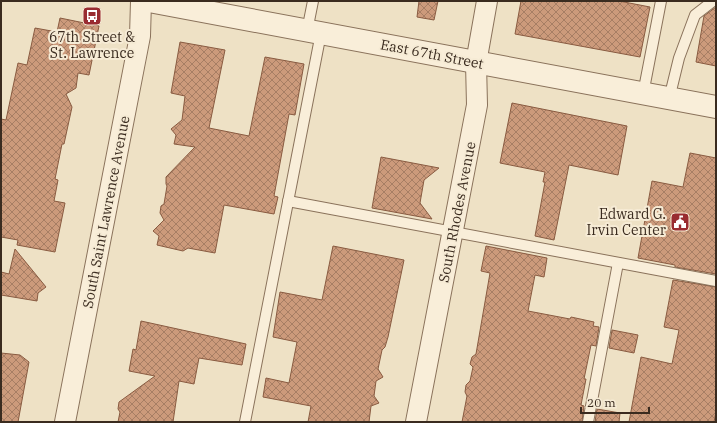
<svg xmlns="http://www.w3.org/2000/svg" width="717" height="423" viewBox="0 0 717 423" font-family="'IBM Plex Serif',serif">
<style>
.building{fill:url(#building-cross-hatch);stroke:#895b41}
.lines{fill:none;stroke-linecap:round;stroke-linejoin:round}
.service-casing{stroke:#8a725b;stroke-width:12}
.minor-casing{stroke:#8a725b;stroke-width:22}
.tertiary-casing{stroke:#8a725b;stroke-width:24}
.service{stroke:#f9eed9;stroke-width:10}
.minor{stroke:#f9eed9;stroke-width:20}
.tertiary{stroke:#f9eed9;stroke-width:22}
.labels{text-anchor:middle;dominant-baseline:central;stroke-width:4;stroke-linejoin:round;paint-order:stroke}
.poi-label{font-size:14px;fill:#3a2b1f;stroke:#f6ebd5}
.street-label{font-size:14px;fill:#3a2b1f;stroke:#f6ebd5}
</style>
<defs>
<pattern id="building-cross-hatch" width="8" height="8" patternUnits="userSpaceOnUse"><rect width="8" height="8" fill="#cc9a7b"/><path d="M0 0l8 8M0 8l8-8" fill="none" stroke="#a77e64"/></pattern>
</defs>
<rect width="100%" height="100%" fill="#eee1c5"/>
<g class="building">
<polygon points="419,1 438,1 434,20 417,17"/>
<polygon points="521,1 619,1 650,7 640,57 515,34"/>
<polygon points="716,7 716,66 696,62 704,16"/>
<polygon points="60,18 99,26 89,75 78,73 76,88 66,94 72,107 64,144 62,144 55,179 58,180 54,201 65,203 55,252 17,245 18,240 1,237 1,119 6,120 18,63 27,65 35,28 57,32"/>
<polygon points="180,42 225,50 209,128 249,136 265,57 304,64 295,115 289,114 274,196 278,197 274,214 224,205 215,253 188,248 183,251 157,245 159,236 153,231 164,220 160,213 161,206 164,204 167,186 166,184 166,177 195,147 174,144 176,135 171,129 182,120 185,96 171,93"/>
<polygon points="512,103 627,126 618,175 569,165 554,240 535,236 545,182 543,182 545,172 500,163"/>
<polygon points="690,153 716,158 716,274 675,267 675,265 638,258 652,181 683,187"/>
<polygon points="381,157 439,168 424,180 420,203 432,219 372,208"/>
<polygon points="333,246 404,260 388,337 385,347 382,350 378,369 383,377 376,381 374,396 379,403 371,406 369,422 308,422 311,406 263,397 266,378 289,383 297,342 273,337 280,292 322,300"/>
<polygon points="486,246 547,258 544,277 535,275 528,311 570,319 571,317 594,322 593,326 599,327 596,346 591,345 584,379 586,379 581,405 584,406 582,422 462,422 467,396 465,392 466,385 470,381 473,367 470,364 472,357 476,354 490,273 481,271"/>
<polygon points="15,249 46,287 38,293 37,301 1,295 1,272 9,274"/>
<polygon points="673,280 716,287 716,412 714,422 629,422 641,357 672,364 679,330 664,327"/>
<polygon points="141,321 246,344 242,365 199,358 194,384 179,381 173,422 118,422 120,412 118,409 119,402 155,376 129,371 133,349 136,350"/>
<polygon points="612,330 638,335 634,353 609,348"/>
<polygon points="1,353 20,355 29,362 18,422 1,422"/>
<polygon points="597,409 620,413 619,422 595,422"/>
</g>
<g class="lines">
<defs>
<g id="service">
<polyline points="307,31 313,1"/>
<polyline points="643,94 661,1"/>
<polyline points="669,99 679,58 695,15 713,1"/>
<polyline points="288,201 716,281"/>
<polyline points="245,422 321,33"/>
<polyline points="588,422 618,263"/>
</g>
<g id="minor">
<polyline points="65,422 140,36 141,1"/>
<polyline points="416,422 477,105 476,63 487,1"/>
</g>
<polyline id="tertiary" points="149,1 716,107"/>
</defs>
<use href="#service" class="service-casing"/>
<use href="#minor" class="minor-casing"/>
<use href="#tertiary" class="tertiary-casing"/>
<use href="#service" class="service"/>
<use href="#minor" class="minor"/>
<use href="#tertiary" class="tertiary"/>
</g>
<defs>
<symbol id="bus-square" viewBox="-11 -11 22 22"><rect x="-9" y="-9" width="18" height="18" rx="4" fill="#992b30" stroke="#f6ebd5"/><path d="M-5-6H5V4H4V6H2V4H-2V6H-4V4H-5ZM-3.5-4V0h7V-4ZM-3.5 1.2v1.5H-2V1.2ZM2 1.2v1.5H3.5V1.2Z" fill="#fff"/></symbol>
<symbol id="civic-square" viewBox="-11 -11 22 22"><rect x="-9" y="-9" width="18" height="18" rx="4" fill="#992b30" stroke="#f6ebd5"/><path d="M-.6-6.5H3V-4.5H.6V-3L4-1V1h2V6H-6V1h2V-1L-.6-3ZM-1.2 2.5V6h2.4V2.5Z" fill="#fff"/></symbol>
</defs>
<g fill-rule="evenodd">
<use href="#bus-square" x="81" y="5" width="22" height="22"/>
<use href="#civic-square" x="669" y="211" width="22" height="22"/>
</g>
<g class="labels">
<g class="poi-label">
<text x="92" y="37">67th Street &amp;<tspan x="92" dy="16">St. Lawrence</tspan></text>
<text x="666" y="214" text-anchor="end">Edward G.<tspan x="666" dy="16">Irvin Center</tspan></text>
</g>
<g class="street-label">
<text transform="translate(432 54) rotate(11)">East 67th Street</text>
<text transform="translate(106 212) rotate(-79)">South Saint Lawrence Avenue</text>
<text transform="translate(457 212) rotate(-79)">South Rhodes Avenue</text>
</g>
</g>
<rect width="717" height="423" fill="none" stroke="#3a2b1f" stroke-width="4"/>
<path d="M581 407v6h68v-6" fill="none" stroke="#3a2b1f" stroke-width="2"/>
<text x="587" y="407" font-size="12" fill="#3a2b1f" stroke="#f6ebd5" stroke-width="3" paint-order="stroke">20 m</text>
</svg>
